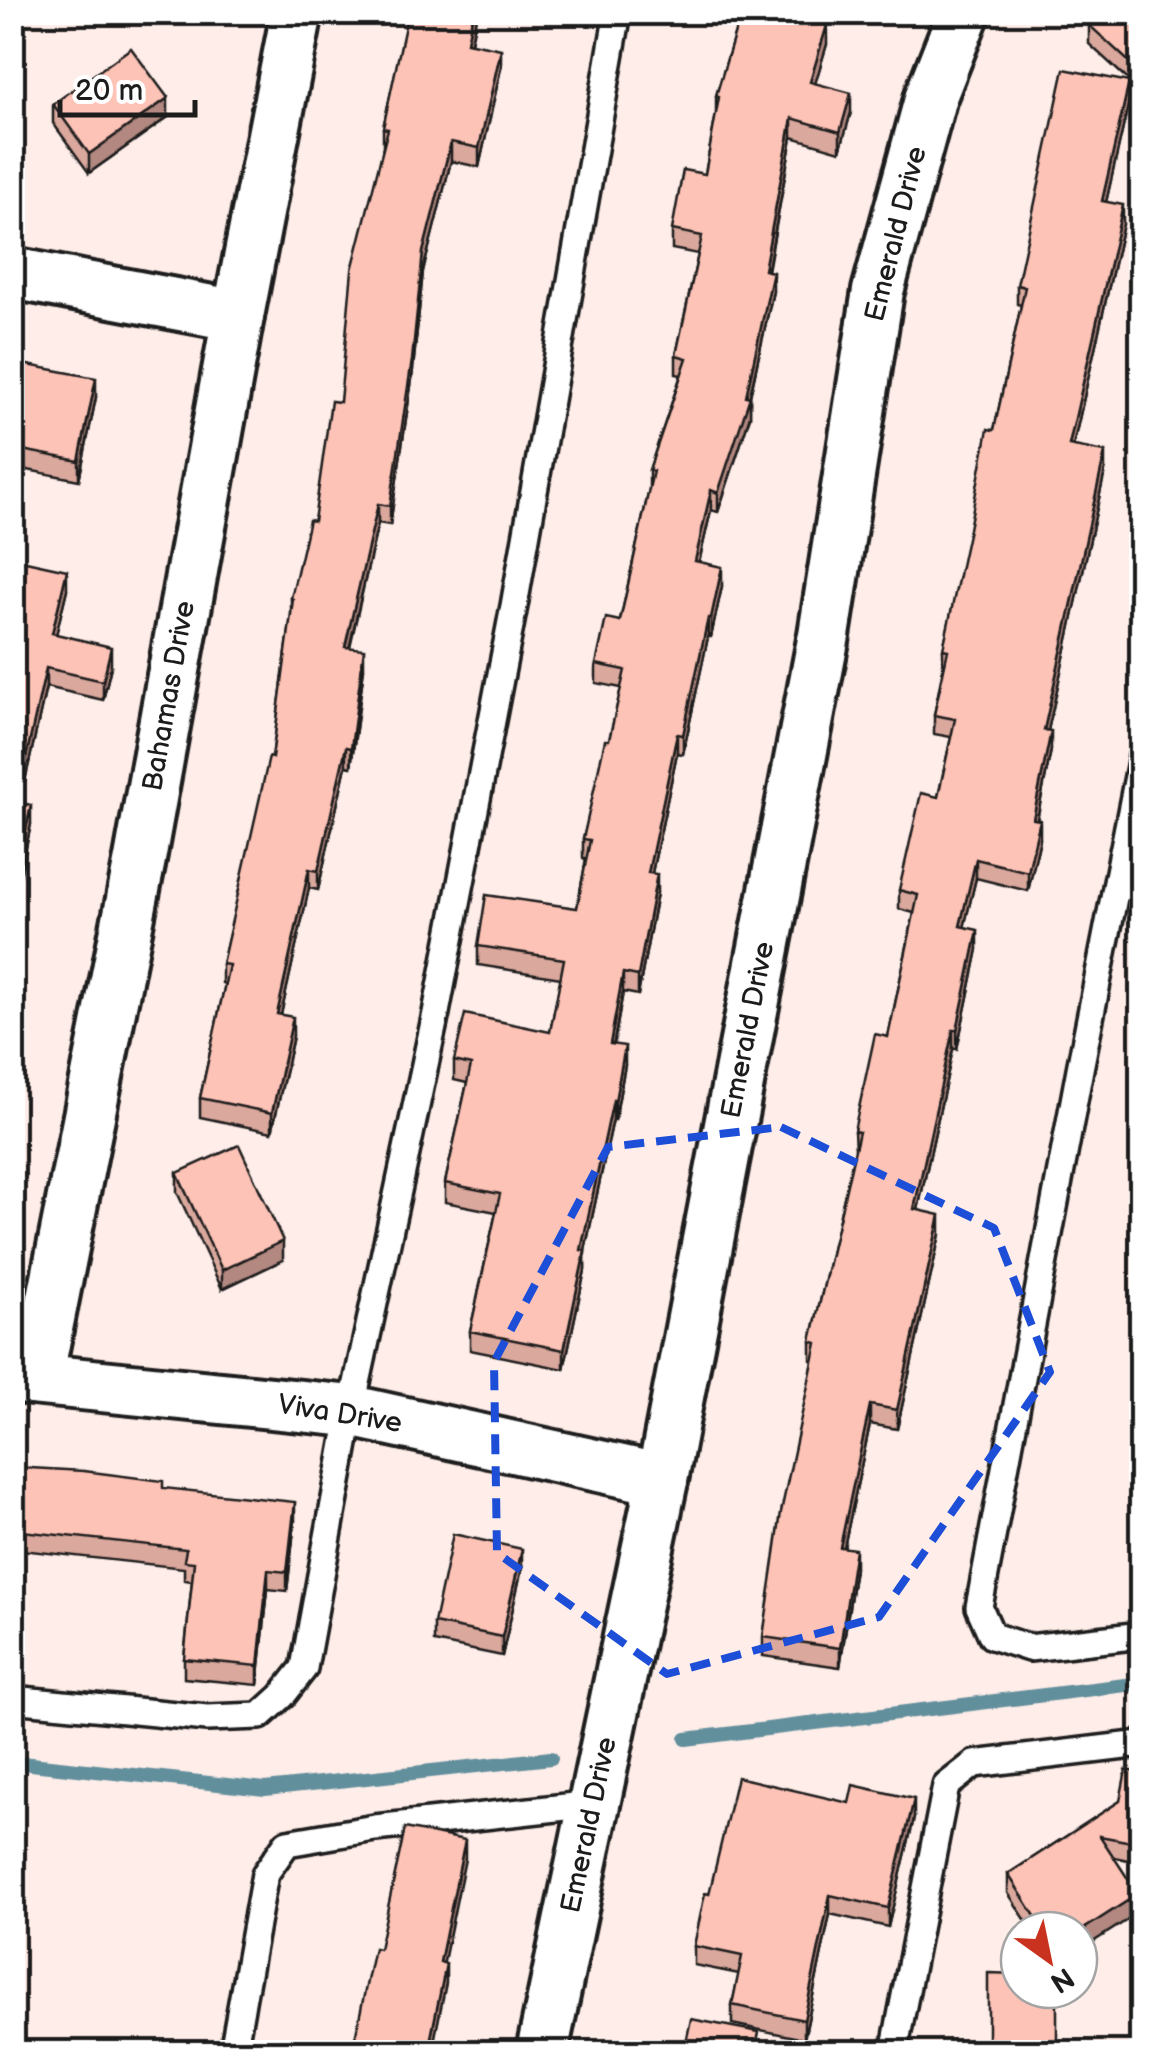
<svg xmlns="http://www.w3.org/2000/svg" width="1154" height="2065" viewBox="0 0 1154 2065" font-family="'Balsamiq Sans',sans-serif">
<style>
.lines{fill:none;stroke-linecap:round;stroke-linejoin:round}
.stream{stroke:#628f9c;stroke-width:14}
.service-casing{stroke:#1c1c1c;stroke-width:32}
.minor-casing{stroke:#1c1c1c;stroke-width:58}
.service{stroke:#fff;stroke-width:25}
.minor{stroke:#fff;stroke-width:50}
.wall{fill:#daa89d;stroke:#1c1c1c;stroke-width:2.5}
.shaded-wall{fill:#b28880;stroke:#1c1c1c;stroke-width:2.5}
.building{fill:#fec3b7;stroke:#1c1c1c;stroke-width:2.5}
.marked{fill:none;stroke:#1d4ed8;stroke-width:8;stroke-dasharray:20 12;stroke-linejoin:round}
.labels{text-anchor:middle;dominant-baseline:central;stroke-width:10;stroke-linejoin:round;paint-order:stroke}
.street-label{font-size:28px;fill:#1c1c1c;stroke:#fff}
</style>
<rect width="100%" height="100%" fill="#ffede9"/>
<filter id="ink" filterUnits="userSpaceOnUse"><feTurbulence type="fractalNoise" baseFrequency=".01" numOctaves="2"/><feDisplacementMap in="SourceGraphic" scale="20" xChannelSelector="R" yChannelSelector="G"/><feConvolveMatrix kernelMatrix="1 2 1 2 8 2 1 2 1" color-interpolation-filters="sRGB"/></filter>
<g filter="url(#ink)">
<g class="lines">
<g class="stream">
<polyline points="686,1739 1142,1683"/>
<polyline points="12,1762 265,1789 551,1758"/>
</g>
<defs>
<g id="service">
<polyline points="1142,756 1080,1069 979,1607 992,1636 1029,1648 1142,1635"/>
<polyline points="12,1699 207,1718 260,1716 282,1696 304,1668 351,1411 436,1013 514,606 618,12"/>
<polyline points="233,2052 265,1874 287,1843 375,1828 593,1804"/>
<polyline points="894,2052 946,1786 974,1764 1142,1744"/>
</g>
<g id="minor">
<polyline points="12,273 238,316"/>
<polyline points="12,1377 351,1411 662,1480"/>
<polyline points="37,1379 140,859 238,316 297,12"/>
<polyline points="542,2052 662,1480 824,635 878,291 931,96 964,12"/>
</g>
</defs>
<use href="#service" class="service-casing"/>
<use href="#minor" class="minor-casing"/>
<use href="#service" class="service"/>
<use href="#minor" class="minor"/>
</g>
<g class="wall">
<polygon points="161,12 187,12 187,16"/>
<polygon points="399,12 477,12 471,43 501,68 479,167 451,161 423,271 412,379 390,525 378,523 350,647 364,668 351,767 346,766 318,890 309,888 281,1014 293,1036 272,1132 200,1117 200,1098 225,984 222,983 222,964 272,758 291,616 291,598 314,521 340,402 383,146 383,128 407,20 399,18"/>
<polygon points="741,12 828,12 822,24 827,44 815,83 851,112 840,151 792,137 768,271 773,291 750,397 750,416 718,512 711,510 699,562 722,586 711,637 708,637 683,754 677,753 652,873 657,893 638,995 623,992 614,1044 625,1065 615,1120 613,1119 585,1251 585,1270 564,1369 470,1350 470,1331 496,1212 445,1202 445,1183 467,1083 454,1080 454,1061 550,1032 561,978 478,965 478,946 577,908 586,859 583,858 583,839 609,740 621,688 596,683 596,664 620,621 649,489 649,470 681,375 676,374 676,355 698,254 672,249 672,230 705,174 716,114 716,96"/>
<polygon points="1142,12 1142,84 1137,88 1089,44 1089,25"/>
<polygon points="1129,101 1106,202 1123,224 1073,446 1105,471 1048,730 1051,750 1037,820 1040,839 1028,891 976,878 964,927 978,949 957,1049 953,1049 918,1210 940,1234 897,1429 870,1424 844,1547 855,1568 840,1667 763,1656 763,1637 813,1361 811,1360 811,1341 855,1150 854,1131 888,1037 914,913 899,909 899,890 938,797 951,737 934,734 934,715 943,668 943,649 994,430 1021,305 1017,304 1017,285"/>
<polygon points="53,104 168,117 89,173 53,123"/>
<polygon points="12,362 96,397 79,480 12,467"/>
<polygon points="12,558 67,589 56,634 111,666 103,700 46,687 20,803 31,824 14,905 12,905"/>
<polygon points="177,1173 283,1260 222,1289 177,1192"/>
<polygon points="12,1467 163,1488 295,1521 287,1591 268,1589 258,1685 184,1678 184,1659 192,1581 184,1580 184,1568 12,1549"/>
<polygon points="522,1568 502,1656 434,1642 434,1623"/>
<polygon points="1142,1773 1142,1863 1114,1857 1138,1913 1079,1930 1032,1930 1008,1893 1008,1874 1120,1801"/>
<polygon points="914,1818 888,1927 830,1914 804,2039 732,2024 732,2005 739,1974 694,1965 694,1946 709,1894"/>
</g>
<g class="shaded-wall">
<polygon points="473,12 477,12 467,61 467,42"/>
<polygon points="819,12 828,12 815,41 815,22"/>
<polygon points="827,25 827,44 810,101 810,82"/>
<polygon points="501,49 501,68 479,167 479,148"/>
<polygon points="1142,65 1142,84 1137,88 1137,69"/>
<polygon points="1129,82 1129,101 1102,220 1102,201"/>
<polygon points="851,93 851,112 840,151 840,132"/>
<polygon points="168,98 168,117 89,173 89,154"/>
<polygon points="792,118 792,137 764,290 764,270"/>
<polygon points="451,142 451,161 423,271 412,379 390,525 390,506 423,252"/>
<polygon points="1123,205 1123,224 1069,464 1069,445"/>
<polygon points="773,272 773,291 748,404 750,397 750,416 718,512 718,493 746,396"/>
<polygon points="96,378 96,397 79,480 79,461"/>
<polygon points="1105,452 1105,471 1044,749 1044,730"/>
<polygon points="711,490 711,510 695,580 695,561"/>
<polygon points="378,504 378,523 345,666 345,647"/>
<polygon points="722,567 722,586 711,637 711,618"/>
<polygon points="67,570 67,589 52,652 52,633"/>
<polygon points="708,618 708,637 683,754 683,735"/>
<polygon points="111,647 111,666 103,700 103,681"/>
<polygon points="364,649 364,668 351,767 351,748"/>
<polygon points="46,668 46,687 16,821 16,802"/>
<polygon points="1051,731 1051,750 1033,838 1033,819"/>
<polygon points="677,734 677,753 648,892 648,873"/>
<polygon points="346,747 346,766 318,890 318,871"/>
<polygon points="31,805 31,824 14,905 14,886"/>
<polygon points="1040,820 1040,839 1028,891 1028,872"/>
<polygon points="976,859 976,878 960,945 960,926"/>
<polygon points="309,869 309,888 277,1033 277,1014"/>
<polygon points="657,874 657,893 638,995 638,976"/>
<polygon points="978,930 978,949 957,1049 957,1030"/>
<polygon points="623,973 623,992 610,1063 610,1044"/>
<polygon points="293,1017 293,1036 272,1132 272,1113"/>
<polygon points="953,1030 953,1049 914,1228 914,1209"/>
<polygon points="625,1046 625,1065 615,1120 615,1101"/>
<polygon points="613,1100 613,1119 581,1269 581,1250"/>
<polygon points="940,1215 940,1234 897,1429 897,1410"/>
<polygon points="283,1241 283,1260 222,1289 222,1270"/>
<polygon points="585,1251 585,1270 564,1369 564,1350"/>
<polygon points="870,1405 870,1424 840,1566 840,1547"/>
<polygon points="295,1502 295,1521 287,1591 287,1572"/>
<polygon points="522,1549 522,1568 502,1656 502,1637"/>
<polygon points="855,1549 855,1568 840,1667 840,1648"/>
<polygon points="268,1570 268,1589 258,1685 258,1666"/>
<polygon points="914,1799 914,1818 888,1927 888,1908"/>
<polygon points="465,1840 465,1859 440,1981 440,1962"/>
<polygon points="1138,1894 1138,1913 1079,1951 1079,1932"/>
<polygon points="830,1895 830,1914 804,2039 804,2020"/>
<polygon points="446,1964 446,1983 432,2052 428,2052"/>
</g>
<g class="building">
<polygon points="408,12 473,12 467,42 501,49 479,148 451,142 423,252 412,360 390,506 378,504 345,647 364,649 351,748 346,747 318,871 309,869 277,1014 293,1017 272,1113 200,1098 229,965 222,964 269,757 272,758 293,599 291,598 309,520 314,521 331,401 340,402 352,270 388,129 383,128"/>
<polygon points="741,12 819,12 815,22 827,25 810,82 851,93 840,132 792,118 764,270 773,272 746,396 750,397 718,493 711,490 695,561 722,567 711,618 708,618 683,735 677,734 648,873 657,874 638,976 623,973 610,1044 625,1046 615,1101 613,1100 581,1250 585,1251 564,1350 470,1331 500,1194 445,1183 471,1065 454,1061 465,1014 550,1032 564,959 478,946 486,895 577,908 590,840 583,839 605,740 609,740 625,670 596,664 606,618 620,621 653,471 649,470 687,358 676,355 702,236 672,230 683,170 705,174 719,97 716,96"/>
<polygon points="1100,12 1142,12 1142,65 1137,69 1089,25"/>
<polygon points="131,48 168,98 89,154 53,104"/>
<polygon points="1064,69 1129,82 1102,201 1123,205 1069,445 1105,452 1044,730 1051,731 1033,819 1040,820 1028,872 976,859 960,926 978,930 957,1030 953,1030 914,1209 940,1215 897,1410 870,1405 840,1547 855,1549 840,1648 763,1637 781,1512 817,1343 811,1341 859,1132 854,1131 875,1034 888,1037 918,895 899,890 921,793 938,797 955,719 934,715 948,650 943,649 969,529 988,429 994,430 1025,287 1017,285"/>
<polygon points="12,362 96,378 79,461 12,448"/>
<polygon points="12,558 67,570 52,633 111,647 103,681 46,668 16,802 31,805 14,886 12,886"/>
<polygon points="239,1145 283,1241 222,1270 177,1173"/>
<polygon points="12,1467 84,1471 163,1481 163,1488 295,1502 287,1572 268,1570 258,1666 184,1659 194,1562 184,1561 186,1549 12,1530"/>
<polygon points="453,1534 522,1549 502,1637 434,1623"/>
<polygon points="1126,1770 1142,1773 1142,1844 1100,1836 1138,1894 1079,1932 1079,1930 1044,1930 1008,1874 1120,1801"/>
<polygon points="737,1777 849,1803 853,1785 914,1799 888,1908 830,1895 804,2020 732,2005 742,1956 694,1946 705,1893 709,1894"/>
<polygon points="405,1828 465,1840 440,1962 446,1964 428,2052 352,2052 374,1948 379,1949"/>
<polygon points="988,1973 1019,1974 1019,1990 1057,1990 1057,2052 988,2052"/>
<polygon points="691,2019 759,2032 755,2052 684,2052"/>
</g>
</g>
<path class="marked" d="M781 1127 994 1228 1050 1372 879 1617 667 1674 497 1553 494 1362 608 1147Z"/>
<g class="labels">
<g class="street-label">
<text transform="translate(896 234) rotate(-76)">Emerald Drive</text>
<text transform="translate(169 696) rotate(-80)">Bahamas Drive</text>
<text transform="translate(748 1030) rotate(-79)">Emerald Drive</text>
<text transform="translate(340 1414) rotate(9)">Viva Drive</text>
<text transform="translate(589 1825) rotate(-78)">Emerald Drive</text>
</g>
</g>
<rect width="1154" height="2065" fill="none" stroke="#fff" stroke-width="50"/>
<rect x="25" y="25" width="1104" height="2015" fill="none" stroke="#1c1c1c" stroke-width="4" filter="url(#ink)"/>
<g transform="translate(1049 1960) rotate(147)"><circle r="48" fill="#ffffff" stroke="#a4a4a4" stroke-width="2.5"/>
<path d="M0-8L18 38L0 25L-18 38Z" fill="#c8321e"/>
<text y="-15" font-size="28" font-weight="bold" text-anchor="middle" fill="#1c1c1c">N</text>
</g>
<path d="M60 100v15h135v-15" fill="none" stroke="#1c1c1c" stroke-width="5"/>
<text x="75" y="100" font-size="30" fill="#1c1c1c" stroke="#ffffff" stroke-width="8" paint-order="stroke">20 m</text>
</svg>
